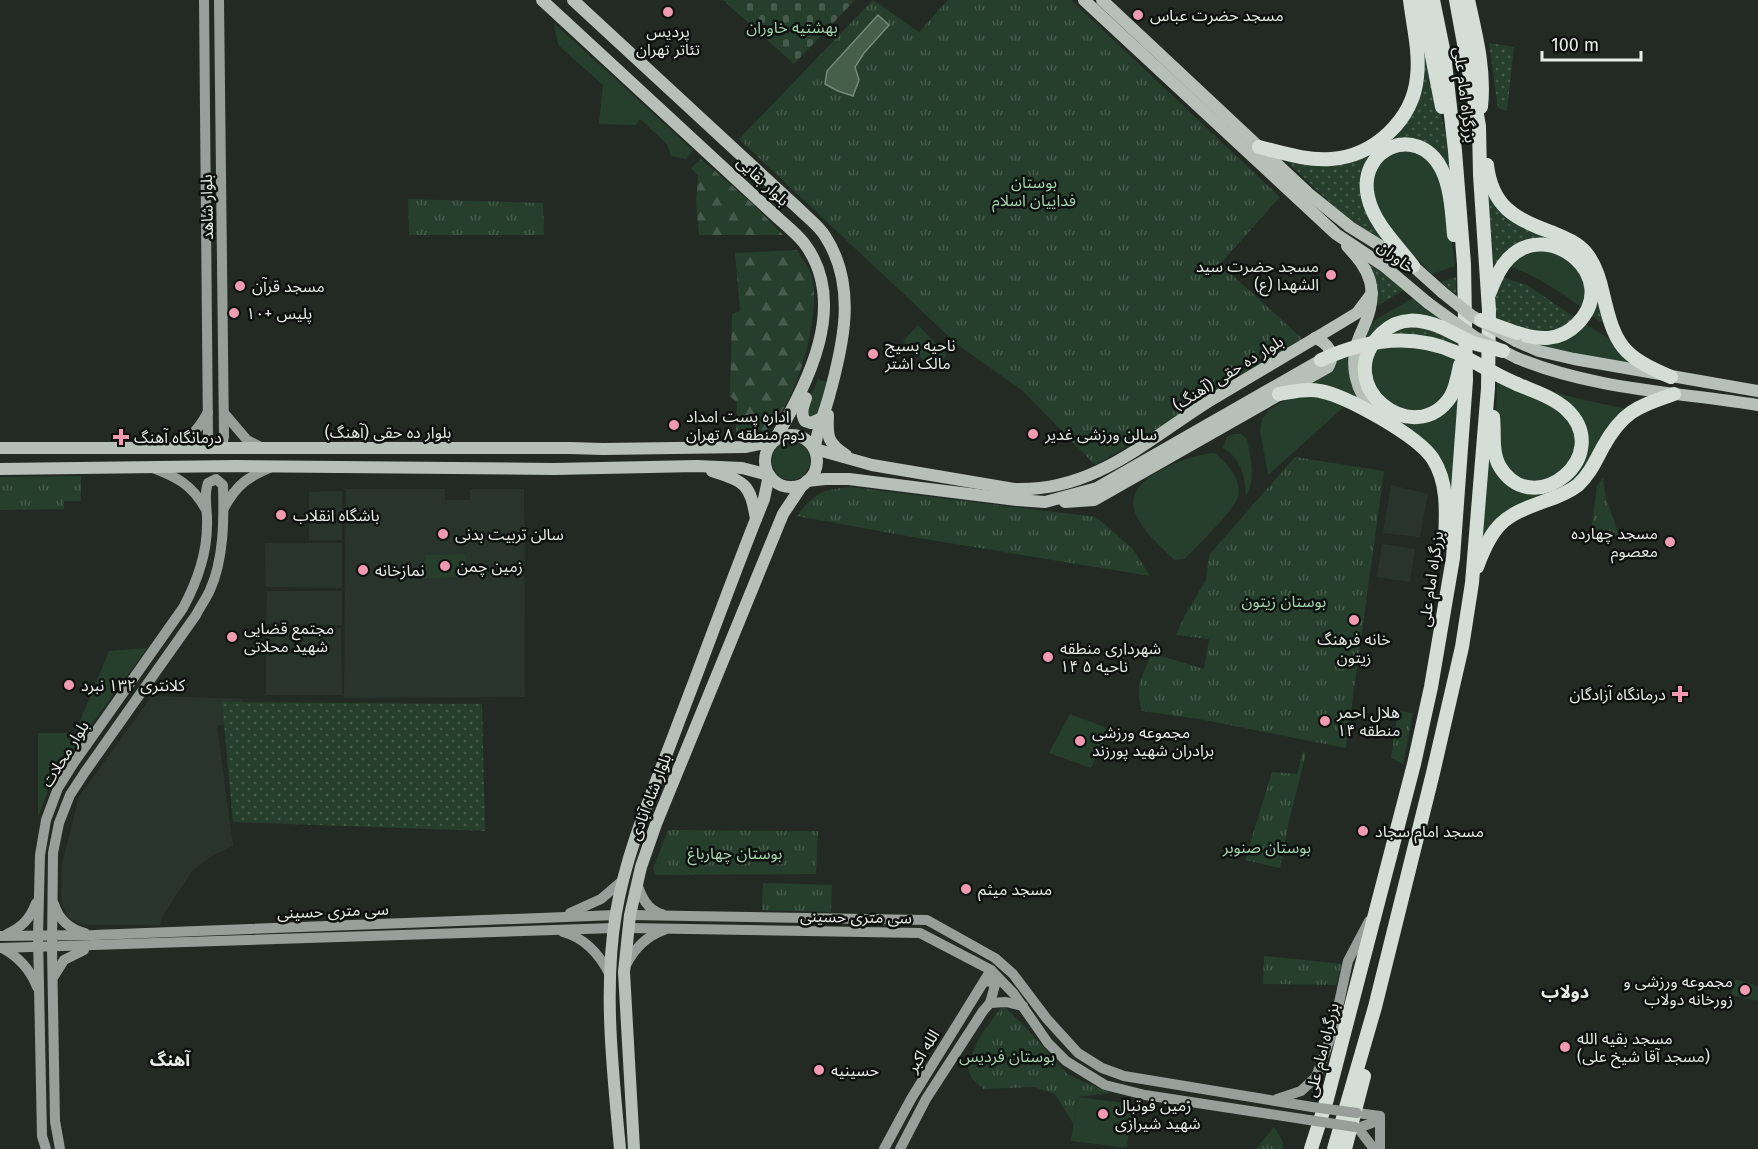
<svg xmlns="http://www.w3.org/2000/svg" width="1758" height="1149" viewBox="0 0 1758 1149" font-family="'Fira Sans','Noto Sans Arabic',sans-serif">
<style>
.built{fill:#29352c}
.grass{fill:#263f2c}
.forest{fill:url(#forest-firs)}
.cemetery{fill:url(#cemetery-stones)}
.park{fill:url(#park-tufts)}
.garden{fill:url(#garden-dots)}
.water{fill:#455f4b;stroke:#76897a;stroke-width:1.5}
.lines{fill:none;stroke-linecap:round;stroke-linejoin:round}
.secondary{stroke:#989e99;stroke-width:10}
.primary{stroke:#b7bfb9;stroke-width:12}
.highway{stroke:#d4ddd6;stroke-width:14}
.secondary-bridge{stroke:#989e99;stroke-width:10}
.primary-bridge{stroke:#b7bfb9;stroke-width:12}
.highway-bridge{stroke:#d4ddd6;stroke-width:14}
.poi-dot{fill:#f19ab2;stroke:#0e110f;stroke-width:2}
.labels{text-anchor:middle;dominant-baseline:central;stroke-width:5;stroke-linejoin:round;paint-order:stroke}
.poi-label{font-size:16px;fill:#e7ece8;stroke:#0e110f;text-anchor:start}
.park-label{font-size:16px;fill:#a3d4ad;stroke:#0e110f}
.street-label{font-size:16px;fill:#e7ece8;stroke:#0e110f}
.neighbourhood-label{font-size:18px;font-weight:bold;fill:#e7ece8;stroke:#0e110f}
</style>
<defs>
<pattern id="forest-firs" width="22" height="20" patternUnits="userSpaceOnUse" patternTransform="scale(1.5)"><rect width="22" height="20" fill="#263f2c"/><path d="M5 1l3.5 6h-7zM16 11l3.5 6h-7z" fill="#465b4b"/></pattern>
<pattern id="cemetery-stones" width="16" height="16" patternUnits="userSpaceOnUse" patternTransform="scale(1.5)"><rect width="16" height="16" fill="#263f2c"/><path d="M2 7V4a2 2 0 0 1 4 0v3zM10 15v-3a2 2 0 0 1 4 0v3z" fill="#465b4b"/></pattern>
<pattern id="park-tufts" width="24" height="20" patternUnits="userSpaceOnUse" patternTransform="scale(1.5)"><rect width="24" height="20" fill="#263f2c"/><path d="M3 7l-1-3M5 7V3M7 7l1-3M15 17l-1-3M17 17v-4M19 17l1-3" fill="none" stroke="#465b4b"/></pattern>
<pattern id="garden-dots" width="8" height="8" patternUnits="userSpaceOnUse" patternTransform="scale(1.5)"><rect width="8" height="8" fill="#263f2c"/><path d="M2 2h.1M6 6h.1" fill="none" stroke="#465b4b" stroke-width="1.8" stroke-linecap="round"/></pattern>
</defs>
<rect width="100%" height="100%" fill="#232a24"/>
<g class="built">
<polygon points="1391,485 1428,494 1420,537 1383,533"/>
<polygon points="346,489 445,489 445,500 470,500 470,489 524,489 525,697 344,698"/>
<polygon points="342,491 342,540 309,540 309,492"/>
<polygon points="265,543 342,543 342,588 266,587"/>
<polygon points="1382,544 1415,549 1410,582 1377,577"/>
<polygon points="267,591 342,591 342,625 266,624"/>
<polygon points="266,627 341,628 342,695 266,695"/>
<polygon points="152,696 243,699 245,723 217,726 233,846 210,857 192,871 164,913 160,925 83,925 67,917 61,900 62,864 79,797"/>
</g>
<g class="grass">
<polygon points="554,23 693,150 686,159 671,156 667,144 640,119 636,125 599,124 603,85 558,45"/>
<polygon points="1407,148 1433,162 1447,204 1455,266 1432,274 1384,224 1369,185 1380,157"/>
<path d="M1538 248 1563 253 1587 283 1584 309C1558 291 1535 274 1505 265Z"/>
<polygon points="1413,298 1469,339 1435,321 1365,337 1375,320"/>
<polygon points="1582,322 1610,339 1637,364 1570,354 1534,343"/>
<polygon points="918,325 947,355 934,370 903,341"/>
<polygon points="1411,344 1459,359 1453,386 1426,411 1398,412 1372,387 1371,346"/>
<path d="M1365 347C1363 360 1361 372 1365 385 1374 415 1412 429 1438 411 1444 407 1451 402 1454 395 1457 389 1458 383 1460 377L1448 558C1448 526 1454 487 1437 458 1409 412 1348 423 1360 349Z"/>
<polygon points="1353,351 1361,402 1299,387 1337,366 1334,358"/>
<polygon points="818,379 827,382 818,415 813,417 807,415 808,402"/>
<polygon points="1497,379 1550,402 1573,422 1576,456 1557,479 1527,483 1507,471 1496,440"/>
<polygon points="1536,387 1580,399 1626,409 1578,480 1495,522 1487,531 1481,556 1491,418 1499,469 1551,489 1587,440"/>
<polygon points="1320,396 1345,406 1268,475 1260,430 1262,419 1270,409 1291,397"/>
<path d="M1234 434H1241L1247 439C1250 457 1257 479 1246 495 1245 477 1241 458 1223 448L1227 437Z"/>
<circle cx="791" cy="461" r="19"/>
<path d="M1214 453C1227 462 1242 479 1238 497 1234 511 1196 547 1185 559L1174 560C1160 545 1140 530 1134 509 1126 476 1190 455 1214 453Z"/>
<polygon points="466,554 466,577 425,578 425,555"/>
<polygon points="147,648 52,779 38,818 38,733 75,733 109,651"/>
<polygon points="1070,714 1110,729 1091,768 1049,753"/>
<polygon points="1735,979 1758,986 1758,1001 1731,995"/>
<polygon points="1077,1097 1132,1104 1127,1148 1071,1141"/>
</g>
<g class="forest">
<polygon points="701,159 754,205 783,235 699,235 696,203 698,176 691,168"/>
<path d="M797 250C801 258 808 266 811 274 823 310 797 406 767 429 758 436 746 435 736 435L737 403 730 396 732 314 740 311 735 253Z"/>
</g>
<polygon class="cemetery" points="723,0 855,0 794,64"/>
<g class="park">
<polygon points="873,0 919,32 948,0 1071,0 1280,197 1220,264 1305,341 1095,465 1023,391 958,345 739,139"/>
<polygon points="408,199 543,203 544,235 409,235"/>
<path d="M1295 457 1384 471 1346 748 1199 719 1142 711C1134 682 1143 679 1151 653L1204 669 1209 639 1176 635 1185 615 1206 580 1209 555Z"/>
<polygon points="81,476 81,501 64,501 64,509 0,510 0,477"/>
<polygon points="1603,478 1606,499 1620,537 1591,534 1597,486"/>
<path d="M851 487 1096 517 1133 549 1150 576 907 536 797 516C815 492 822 490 851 487Z"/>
<polygon points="1398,711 1413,713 1403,764 1391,758"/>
<polygon points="1303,751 1306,754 1289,821 1280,868 1245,860 1272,772 1297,774"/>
<polygon points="668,830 818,831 816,874 656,875 653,869"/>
<polygon points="763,883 832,885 831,912 762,910"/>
<polygon points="1264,956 1342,964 1336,985 1263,984"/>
<polygon points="1003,1005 1030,1032 1068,1075 1111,1093 1077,1097 1073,1123 1055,1094 1034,1087 984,1089 972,1079 967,1066 979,1038"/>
<polygon points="1274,1127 1283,1142 1283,1149 1256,1149"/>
</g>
<g class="garden">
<path d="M1412 0 1446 136 1454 215 1432 149 1373 151C1355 171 1360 203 1373 226 1378 234 1389 242 1396 248L1350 221 1286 161 1355 158 1411 109Z"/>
<polygon points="1489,43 1514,47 1507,111 1498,108"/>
<path d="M1485 168C1495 214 1511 220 1552 237 1564 242 1576 246 1584 256 1600 274 1603 304 1608 326L1588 314C1619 260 1541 214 1499 266L1494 265Z"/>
<polygon points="1364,259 1383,271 1404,290 1375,307"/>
<polygon points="1496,275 1527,285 1577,319 1547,337 1496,321"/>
<polygon points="1456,277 1456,294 1441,282"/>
<path d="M1421 323 1504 362C1463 347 1426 332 1383 334Z"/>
<polygon points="222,702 482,704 485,831 233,822"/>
</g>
<polygon class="water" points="878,15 889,25 864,53 855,67 859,80 853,96 838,91 825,84 827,71"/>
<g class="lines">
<g class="secondary">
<polyline points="204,0 208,437 213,443 220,444 223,441 224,437 219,0"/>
<polyline points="224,413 247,440 263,448"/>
<path d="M173 447C190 440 199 428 208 412"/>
<path d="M153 468C177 477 192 485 205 508"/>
<path d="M224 508C237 484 248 477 272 467"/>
<path d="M637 883C641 896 647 910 662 914"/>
<path d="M54 904C59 920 69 929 85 933"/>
<polyline points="570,913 601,899 622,881"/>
<polyline points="630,915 927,920 995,958 1013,974 1047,1019 1078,1053 1102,1068 1124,1076 1312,1107"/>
<polyline points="628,928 920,933 991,970 1014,994 1048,1043 1066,1061 1105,1085 1145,1095 1309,1120"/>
<path d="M563 932C585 938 600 955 610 975"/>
<path d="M7 934C22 927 30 919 36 903"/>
<polyline points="0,936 94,935 616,915"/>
<polyline points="0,948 614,928"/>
<path d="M2 948C19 957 30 969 37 987"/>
<path d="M626 965C634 949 647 936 664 930"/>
<polyline points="54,976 64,960 84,950"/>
<polyline points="985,981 992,982 995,985 990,1003"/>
<polyline points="1277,1099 1301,1091 1316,1077 1333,1031 1348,961 1369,921"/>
<polyline points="1357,1113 1380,1116 1380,1149"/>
<polyline points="1355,1127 1358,1128 1380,1120"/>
<polyline points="1358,1128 1374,1149"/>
<path d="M46 1149 42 1136 38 936 40 855 46 820 58 788 73 764 183 608C197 582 207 555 207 525 208 511 203 496 208 483L216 479 223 485C224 519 224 559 210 590 206 599 200 607 196 615L85 772 70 795 59 823 53 853 52 948 55 1121 60 1149"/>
<polyline points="884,1149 911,1099 991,970"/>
<polyline points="900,1149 926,1099 983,1011 990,1003 1006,1002 1023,1006"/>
</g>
<g class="primary">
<path d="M573 0 800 210C808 218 819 226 825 236 858 286 843 347 828 400 823 417 816 432 815 449L872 465 1014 489C1094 492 1147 440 1211 400 1259 371 1308 343 1357 313L1372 293"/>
<polyline points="1084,0 1336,234 1384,266 1428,303"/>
<polyline points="1102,0 1309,194 1350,227 1413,266 1442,292"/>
<path d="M1347 246C1357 257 1366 267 1370 281 1375 301 1368 318 1360 335 1348 363 1355 392 1376 413"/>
<polyline points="1516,341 1539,351 1574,359 1758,391"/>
<path d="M1517 358C1594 390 1677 392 1758 405"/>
<path d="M806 398C803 407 800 413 805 421L811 423 822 418"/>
<path d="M828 415C827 436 827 443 846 455"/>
<circle cx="791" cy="461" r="26"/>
<path d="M0 448H570L603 449 746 447 774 441C807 385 850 304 804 243 797 234 787 226 778 218L542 0"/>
<path d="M0 469 236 466 554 469 697 466 742 468 769 475 764 499C734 573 707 649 678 724 655 786 627 848 616 913 603 989 613 1073 620 1149"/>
<path d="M712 471C746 482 750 484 756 519"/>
<path d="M1065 502 1094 500 1328 367C1336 354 1328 343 1315 338"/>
<polyline points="634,1149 624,972 630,915 641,867 656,824 783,514 801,487 807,481 825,479 849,479 1017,500 1045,502 1097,488 1321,360"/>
</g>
<g class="highway">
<polyline points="1421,0 1442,107"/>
<path d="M1468 0C1476 36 1485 70 1481 107"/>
<path d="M1259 147C1283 153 1307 161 1331 159 1374 156 1413 120 1417 77 1420 52 1413 25 1410 0"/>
<path d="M1487 165C1492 206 1514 219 1551 232 1563 237 1577 242 1586 253 1596 265 1600 280 1603 294 1615 346 1622 356 1671 377"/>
<path d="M1413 266C1397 245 1374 224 1368 197 1357 148 1417 123 1441 168 1451 187 1452 213 1454 235"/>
<path d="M1489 294C1494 282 1499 268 1509 258 1549 217 1623 278 1577 324 1559 342 1539 340 1517 333"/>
<path d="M1441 327C1420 319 1400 316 1382 333 1328 385 1415 452 1451 396 1456 387 1458 375 1460 365"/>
<path d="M1279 394C1292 392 1307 388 1320 391 1347 396 1418 436 1433 459 1449 484 1446 515 1445 544"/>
<path d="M1493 417C1495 433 1491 452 1500 467 1534 522 1616 455 1566 409 1553 397 1533 391 1517 384"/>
<path d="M1477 567C1493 524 1503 516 1545 501 1557 497 1568 493 1578 485 1590 474 1596 460 1603 447 1623 411 1637 407 1674 394"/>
<polyline points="1311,1149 1327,1099 1414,764 1431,687 1453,558 1466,380 1464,264 1455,151 1444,54 1433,0"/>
<polyline points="1334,1149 1375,1007 1433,773 1462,647 1472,583 1488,388 1489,310 1480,175 1479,126 1456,0"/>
<polyline points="1345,1149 1364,1076"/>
</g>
<g class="secondary-bridge">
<polyline points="1312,1107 1357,1113"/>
<polyline points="1309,1120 1355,1127"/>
</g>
<g class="primary-bridge">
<polyline points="1442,292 1472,316 1516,341"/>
<polyline points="1428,303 1475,337 1517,358"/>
</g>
<g class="highway-bridge">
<polyline points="1481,320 1517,333"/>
<polyline points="1441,327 1473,343 1503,351"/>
<path d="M1321 360C1364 340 1410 332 1455 352 1476 362 1495 375 1517 384"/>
</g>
</g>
<g class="poi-dot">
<circle cx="668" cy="12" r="6"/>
<circle cx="1138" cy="15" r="6"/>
<circle cx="1331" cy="275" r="6"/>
<circle cx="240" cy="286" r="6"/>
<circle cx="234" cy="313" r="6"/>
<circle cx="873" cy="354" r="6"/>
<circle cx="674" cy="425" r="6"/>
<circle cx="1033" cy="434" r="6"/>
<path d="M118 428h6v6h6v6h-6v6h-6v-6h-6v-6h6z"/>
<circle cx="281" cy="515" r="6"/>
<circle cx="443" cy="534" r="6"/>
<circle cx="1670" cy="542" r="6"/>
<circle cx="445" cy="566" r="6"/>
<circle cx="363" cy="570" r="6"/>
<circle cx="1354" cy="620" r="6"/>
<circle cx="232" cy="637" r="6"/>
<circle cx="1048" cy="657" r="6"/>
<circle cx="69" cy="685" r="6"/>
<path d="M1677 685h6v6h6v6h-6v6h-6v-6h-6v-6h6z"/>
<circle cx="1325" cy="721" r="6"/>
<circle cx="1080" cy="741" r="6"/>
<circle cx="1363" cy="831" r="6"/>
<circle cx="966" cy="889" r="6"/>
<circle cx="1745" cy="990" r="6"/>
<circle cx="1565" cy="1047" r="6"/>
<circle cx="819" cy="1070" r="6"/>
<circle cx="1103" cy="1114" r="6"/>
</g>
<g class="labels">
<g class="poi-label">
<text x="1150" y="15">مسجد حضرت عباس</text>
<text x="668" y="31" text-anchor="middle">پردیس<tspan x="668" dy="18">تئاتر تهران</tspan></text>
<text x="1319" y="266" text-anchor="end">مسجد حضرت سید<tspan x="1319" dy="18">الشهدا (ع)</tspan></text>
<text x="252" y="286">مسجد قرآن</text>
<text x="246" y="313">پلیس +۱۰</text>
<text x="885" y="345">ناحیه بسیج<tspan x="885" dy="18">مالک اشتر</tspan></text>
<text x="686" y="416">اداره پست امداد<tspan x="686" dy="18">دوم منطقه ۸ تهران</tspan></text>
<text x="1045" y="434">سالن ورزشی غدیر</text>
<text x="134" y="437">درمانگاه آهنگ</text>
<text x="293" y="515">باشگاه انقلاب</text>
<text x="1658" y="533" text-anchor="end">مسجد چهارده<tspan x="1658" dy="18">معصوم</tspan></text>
<text x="455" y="534">سالن تربیت بدنی</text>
<text x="457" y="566">زمین چمن</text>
<text x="375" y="570">نمازخانه</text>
<text x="244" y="628">مجتمع قضایی<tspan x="244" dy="18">شهید محلاتی</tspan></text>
<text x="1354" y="639" text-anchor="middle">خانه فرهنگ<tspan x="1354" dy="18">زيتون</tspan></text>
<text x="1060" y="648">شهرداری منطقه<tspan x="1060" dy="18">۱۴ ناحیه ۵</tspan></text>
<text x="81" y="685">کلانتری ۱۳۲ نبرد</text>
<text x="1666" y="694" text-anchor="end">درمانگاه آزادگان</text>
<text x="1337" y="712">هلال احمر<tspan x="1337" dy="18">منطقه ۱۴</tspan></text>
<text x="1092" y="732">مجموعه ورزشی<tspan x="1092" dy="18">برادران شهید پورزند</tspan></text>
<text x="1375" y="831">مسجد امام سجاد</text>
<text x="978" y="889">مسجد میثم</text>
<text x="1733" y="981" text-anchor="end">مجموعه ورزشی و<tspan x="1733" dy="18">زورخانه دولاب</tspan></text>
<text x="1577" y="1038">مسجد بقیه الله<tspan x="1577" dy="18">(مسجد آقا شیخ علی)</tspan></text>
<text x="831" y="1070">حسینیه</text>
<text x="1115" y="1105">زمین فوتبال<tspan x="1115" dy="18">شهید شیرازی</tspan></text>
</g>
<g class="park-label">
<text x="792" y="27">بهشتیه خاوران</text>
<text x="1034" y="182">بوستان<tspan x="1034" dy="18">فداییان اسلام</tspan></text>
<text x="1284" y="601">بوستان زیتون</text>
<text x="1267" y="847">بوستان صنوبر</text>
<text x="735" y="853">بوستان چهارباغ</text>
<text x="1007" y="1056">بوستان فردیس</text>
</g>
<g class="street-label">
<text transform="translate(1465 95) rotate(83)">بزرگراه امام علی</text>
<text transform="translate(763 181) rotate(43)">بلوار بقایی</text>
<text transform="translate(207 207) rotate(-91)">بلوار شاهد</text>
<text transform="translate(1396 257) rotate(38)">خاوران</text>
<text transform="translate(1228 373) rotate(-32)">بلوار ده حقی (آهنگ)</text>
<text x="388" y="432">بلوار ده حقی (آهنگ)</text>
<text transform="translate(1431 579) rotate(-82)">بزرگراه امام علی</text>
<text transform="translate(65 754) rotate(-58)">بلوار محلات</text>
<text transform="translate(650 797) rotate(-69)">بلوار شاه آبادی</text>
<text transform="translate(333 911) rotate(-2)">سی متری حسینی</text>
<text transform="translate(856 917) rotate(1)">سی متری حسینی</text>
<text transform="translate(1322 1050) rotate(-76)">بزرگراه امام علی</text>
<text transform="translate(923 1051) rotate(-58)">الله اکبر</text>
</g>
<g class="neighbourhood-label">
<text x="1565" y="992">دولاب</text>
<text x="170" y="1060">آهنگ</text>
</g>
</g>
<path d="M1542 51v9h99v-9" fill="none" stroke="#e7ece8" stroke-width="3"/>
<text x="1551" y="51" font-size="18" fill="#e7ece8" stroke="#0e110f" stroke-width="4.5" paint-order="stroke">100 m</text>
</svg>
